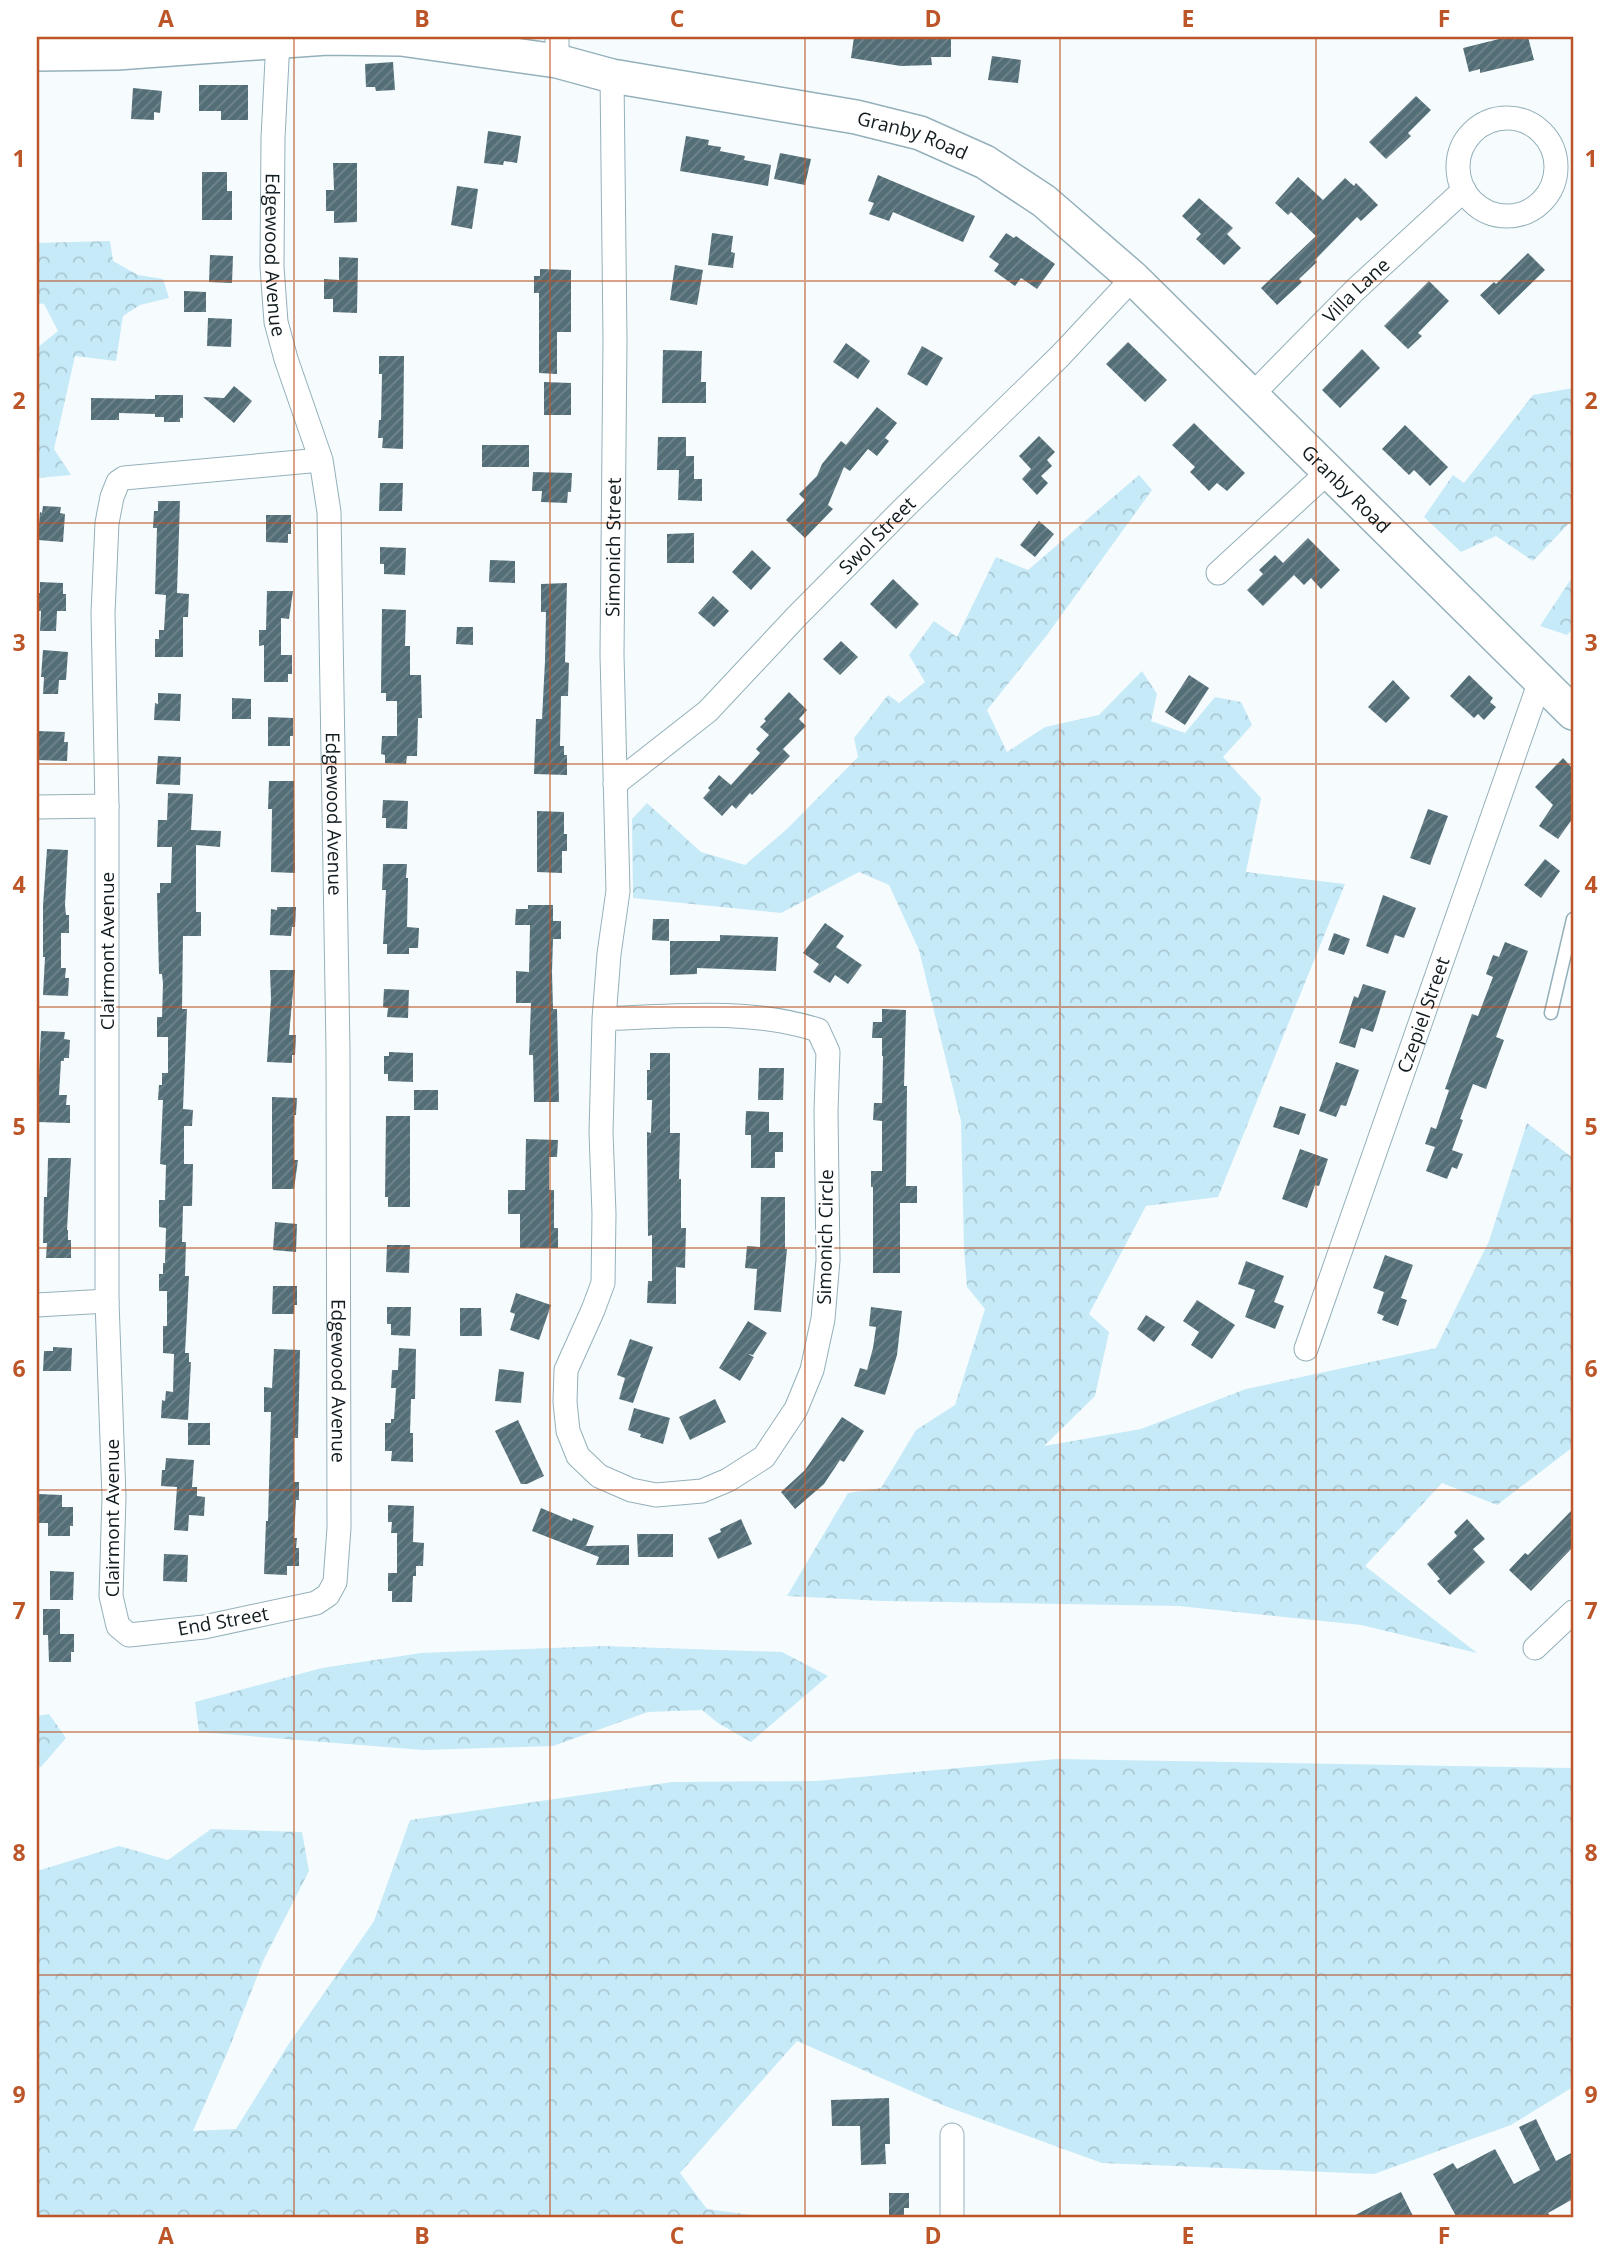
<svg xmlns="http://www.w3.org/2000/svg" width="1610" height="2255" viewBox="0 0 1610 2255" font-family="'Open Sans',sans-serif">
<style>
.forest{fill:url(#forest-crowns)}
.building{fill:url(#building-hatch)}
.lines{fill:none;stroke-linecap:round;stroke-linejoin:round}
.lane-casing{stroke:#94b0ba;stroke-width:15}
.street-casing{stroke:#94b0ba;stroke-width:25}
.secondary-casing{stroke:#94b0ba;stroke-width:36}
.lane{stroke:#fff;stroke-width:12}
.street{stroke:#fff;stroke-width:23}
.secondary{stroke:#fff;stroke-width:33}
.grid{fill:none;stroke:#bc5628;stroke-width:2;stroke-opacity:0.55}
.labels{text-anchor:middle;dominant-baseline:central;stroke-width:5;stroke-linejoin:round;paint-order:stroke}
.street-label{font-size:19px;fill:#121c20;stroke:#fff}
.neatline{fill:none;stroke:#bc5628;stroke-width:2.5}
.grid-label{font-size:23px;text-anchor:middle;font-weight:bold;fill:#bc5628}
</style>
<defs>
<pattern id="forest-crowns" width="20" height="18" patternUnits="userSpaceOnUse" patternTransform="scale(1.75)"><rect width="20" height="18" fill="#c6eaf8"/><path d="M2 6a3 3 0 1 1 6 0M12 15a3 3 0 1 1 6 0" fill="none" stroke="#a9c8d4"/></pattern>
<pattern id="building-hatch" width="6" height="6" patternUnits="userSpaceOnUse" patternTransform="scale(1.75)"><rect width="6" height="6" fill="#546e77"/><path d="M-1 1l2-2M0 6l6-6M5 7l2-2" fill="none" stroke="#72858c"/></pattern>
</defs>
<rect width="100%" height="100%" fill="#f6fcfe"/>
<g class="forest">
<polygon points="110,241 113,261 138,275 163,279 169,298 140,305 123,316 116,361 75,356 54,449 71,475 37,478 37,348 58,331 44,304 37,303 37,243"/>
<polygon points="1573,388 1573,519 1533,561 1496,536 1461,552 1424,517 1453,475 1464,483 1533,395"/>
<polygon points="1139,475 1152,490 1047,635 987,710 1007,752 1045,727 1099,715 1142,671 1157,694 1151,721 1185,733 1215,697 1241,702 1252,725 1223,757 1261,798 1246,872 1345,884 1218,1197 1146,1206 1089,1314 1109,1332 1095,1396 1044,1446 1141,1429 1246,1389 1436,1348 1489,1241 1527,1123 1573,1158 1573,1447 1497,1505 1442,1483 1365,1566 1477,1653 1361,1625 1179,1606 883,1601 787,1596 848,1493 881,1488 916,1430 955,1405 985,1309 967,1287 964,1249 961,1121 919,950 889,885 859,872 781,913 633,898 632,819 647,803 701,852 745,865 787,829 858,757 854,738 888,695 899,703 925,682 909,655 934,621 957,637 996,557 1028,570"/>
<polygon points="1573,576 1573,629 1567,635 1540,626"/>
<polygon points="603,1646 782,1652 828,1676 751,1742 718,1723 702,1710 648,1712 553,1746 423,1750 199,1732 195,1702 322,1668 421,1653"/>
<polygon points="49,1714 66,1738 41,1767 37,1767 37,1716"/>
<polygon points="1057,1759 1573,1768 1573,2087 1511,2125 1374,2174 1102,2163 945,2106 797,2041 680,2173 707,2209 774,2218 37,2218 37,1871 119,1846 168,1860 211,1829 302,1832 309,1871 264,1959 228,2051 193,2131 236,2129 288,2045 374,1921 410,1820 672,1782 816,1781"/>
</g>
<g class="building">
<polygon points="854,37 951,37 951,57 931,57 932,65 901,66 851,58"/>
<polygon points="1507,37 1528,37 1534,60 1480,73 1480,69 1469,72 1463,48"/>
<polygon points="992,56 1021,60 1018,83 988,80"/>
<polygon points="393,62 395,90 376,91 375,87 366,87 365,64"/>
<polygon points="199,85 248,85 248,120 221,120 221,111 199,111"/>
<polygon points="133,88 162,91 160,113 154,112 154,120 131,119"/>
<polygon points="1416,96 1431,110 1408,133 1411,136 1386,159 1369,142"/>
<polygon points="488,131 521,136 517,163 504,161 503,165 484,163"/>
<polygon points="686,136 709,140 708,145 721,147 720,151 745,156 744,160 771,165 768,186 680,171"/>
<polygon points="780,153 811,159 805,185 774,179"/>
<polygon points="333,163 357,163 357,222 334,223 334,211 326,211 326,190 334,190"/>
<polygon points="202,172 227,172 227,191 232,191 232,220 202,220"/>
<polygon points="878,175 975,216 963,242 893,212 889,221 869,214 874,203 868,201"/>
<polygon points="1298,177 1323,200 1345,178 1354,186 1356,183 1378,205 1361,221 1357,217 1315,260 1317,262 1299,279 1302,282 1277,305 1261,288 1316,236 1291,212 1288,215 1275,203"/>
<polygon points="457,186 478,189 472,229 451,225"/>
<polygon points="1199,198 1233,228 1227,234 1241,248 1224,265 1196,239 1201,234 1182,216"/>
<polygon points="712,233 733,236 731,252 735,253 733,268 708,265"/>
<polygon points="1006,233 1014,238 1016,236 1055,264 1037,289 1021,278 1015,286 994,271 999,264 989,257"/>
<polygon points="1528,253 1545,270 1499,315 1480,295 1494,282 1496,284"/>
<polygon points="210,255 233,256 232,283 209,282"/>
<polygon points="339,257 358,258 357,313 333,312 333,299 324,299 324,279 339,280"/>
<polygon points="675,265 703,270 697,305 670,300"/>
<polygon points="540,269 571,270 571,332 557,332 557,374 539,373 539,293 534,293 534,276 540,276"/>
<polygon points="1429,281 1449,301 1418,333 1422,336 1408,349 1384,326"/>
<polygon points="184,291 206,292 206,312 184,312"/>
<polygon points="208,318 232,319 231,347 207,346"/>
<polygon points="1128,342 1167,380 1145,402 1106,364"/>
<polygon points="846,343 870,361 858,379 833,362"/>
<polygon points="922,346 943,358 927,386 907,374"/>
<polygon points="1362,349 1380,368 1340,408 1322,390"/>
<polygon points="663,350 702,351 701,382 706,382 706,403 662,403"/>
<polygon points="379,356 404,356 403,449 382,448 383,438 378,438 379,420 381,420 382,374 379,374"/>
<polygon points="544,382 571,383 571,415 544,415"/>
<polygon points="234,386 252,401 234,423 203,397 224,398"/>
<polygon points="155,395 183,395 183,418 180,418 180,422 164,422 164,417 155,417 155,414 119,413 119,420 91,420 91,398 155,399"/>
<polygon points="877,407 897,423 885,438 889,441 877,456 868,449 850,471 844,467 828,505 833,509 805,538 786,520 805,500 799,494 817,476 822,464 841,441 846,445"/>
<polygon points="1194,423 1245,473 1227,491 1217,483 1209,491 1190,472 1195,467 1172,445"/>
<polygon points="1405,425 1448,467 1430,486 1414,470 1409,475 1382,449"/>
<polygon points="1039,436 1055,452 1047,460 1052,466 1041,476 1048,483 1037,495 1022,479 1031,469 1019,456"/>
<polygon points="658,437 686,437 686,456 694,456 694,479 702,479 702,501 678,500 679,470 657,470"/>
<rect x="482" y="445" width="47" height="22"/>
<polygon points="533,472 572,473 571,492 568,492 567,503 541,502 542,491 532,491"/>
<polygon points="380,483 403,483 402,511 379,511"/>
<polygon points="158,501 180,501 177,593 189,594 188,617 183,617 183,657 155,657 155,639 159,639 159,630 164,630 166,595 155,594 157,528 153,528 154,511 158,511"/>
<polygon points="43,506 61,507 60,513 65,514 63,542 38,540 40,512 42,513"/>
<polygon points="266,515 291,515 291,534 288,534 288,543 266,542"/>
<polygon points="1039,521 1054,534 1035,557 1020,545"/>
<polygon points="694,533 694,563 667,563 667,534"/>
<polygon points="1308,538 1340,570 1321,589 1311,578 1304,585 1294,575 1263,606 1247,590 1263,574 1259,570 1275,555 1283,563"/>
<polygon points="380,547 406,548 405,575 384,574 384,564 380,564"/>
<polygon points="752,550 771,568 751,590 732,572"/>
<polygon points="490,560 515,561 515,583 489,582"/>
<polygon points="893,579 919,604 896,629 870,604"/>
<polygon points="40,582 63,583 63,594 66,594 66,611 57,611 56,631 40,631 41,611 37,611 37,593 40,593"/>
<polygon points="567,583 565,662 569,663 568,696 561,696 560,746 564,746 564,755 567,755 567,775 534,774 536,719 542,719 545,661 546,612 541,612 541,584"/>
<polygon points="267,591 293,591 289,619 281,618 281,655 292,655 292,674 288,674 288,682 264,682 264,645 259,646 259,630 266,630"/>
<polygon points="713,596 729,611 714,627 698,613"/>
<polygon points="382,609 406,610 405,646 410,646 410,675 421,675 422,718 418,718 417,756 407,756 406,764 385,763 385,755 381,754 382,736 397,736 397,701 386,701 386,693 381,693"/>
<polygon points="457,627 473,627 473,645 456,644"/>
<polygon points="841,641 858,657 840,675 823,659"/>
<polygon points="43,650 68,652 66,680 59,680 58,694 43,694 44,677 41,677"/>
<polygon points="1189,675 1209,688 1185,725 1165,712"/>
<polygon points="1469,675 1493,698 1490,702 1496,707 1484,720 1478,714 1474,718 1450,696"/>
<polygon points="1393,680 1410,698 1386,723 1368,707"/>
<polygon points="789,692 807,710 799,719 806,726 783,749 790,756 752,795 750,793 736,809 732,805 722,816 703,798 710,790 708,788 719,775 731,785 760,753 756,749 769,735 760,727 766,721 764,719"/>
<polygon points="158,693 181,694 180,721 154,720 155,703 158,704"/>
<polygon points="232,698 251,699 251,719 232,719"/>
<polygon points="268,717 293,718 293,736 290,736 290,746 268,746"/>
<polygon points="37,731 65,732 64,742 68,742 67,761 37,760"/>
<polygon points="158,756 181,757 180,785 156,784"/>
<polygon points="1563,758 1573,769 1573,818 1558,839 1539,826 1553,805 1535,787"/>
<polygon points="269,781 294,781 295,873 271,872 272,809 268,809"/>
<polygon points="168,793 193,794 191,830 221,831 220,847 196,845 196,912 201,912 201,936 183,936 182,1009 187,1009 183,1109 193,1110 192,1126 184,1126 184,1164 193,1164 192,1206 183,1206 182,1242 186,1242 185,1276 189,1276 185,1353 189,1353 189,1362 191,1362 188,1420 161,1418 162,1400 165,1401 166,1391 173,1392 174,1354 163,1353 163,1326 167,1326 167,1291 159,1291 159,1274 163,1274 163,1263 165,1263 166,1228 159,1227 159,1200 165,1200 166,1165 160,1164 163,1100 158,1100 159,1085 162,1085 162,1073 168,1073 168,1037 157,1037 157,1017 162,1017 163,984 162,974 159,974 157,893 160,893 160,883 171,883 172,847 157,847 158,820 167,820"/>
<polygon points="383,800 408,801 407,829 386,828 386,818 382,818"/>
<polygon points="1428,809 1448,816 1430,865 1410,858"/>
<polygon points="537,811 564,812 564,834 567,834 567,851 562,851 562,873 537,872"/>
<polygon points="47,849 68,850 65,905 66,915 69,915 69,933 61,933 61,968 66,968 65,978 69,978 68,996 43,995 45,957 43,957 43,906"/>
<polygon points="1545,859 1560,871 1541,898 1524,885"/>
<polygon points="383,864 407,864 406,878 408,878 407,927 419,928 418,948 409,948 409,954 387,954 387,944 383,944 386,890 382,890"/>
<polygon points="1383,895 1416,908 1404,938 1395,935 1388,954 1366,946"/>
<polygon points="528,905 553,905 553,921 561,921 561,939 553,939 552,972 553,1009 557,1009 559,1102 534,1102 533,1055 529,1055 531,1003 516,1003 516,971 529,972 530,925 515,925 516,909 528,909"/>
<polygon points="277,907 296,907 295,927 292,927 291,936 270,935 271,909 277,910"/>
<polygon points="653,919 669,919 669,941 652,940"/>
<polygon points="825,923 844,936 836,947 862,965 848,984 835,975 830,983 813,972 819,964 803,953"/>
<polygon points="1334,933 1350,939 1344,955 1328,950"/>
<polygon points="720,935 778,937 776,971 697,968 697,974 670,975 670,941 720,941"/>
<polygon points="1505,942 1528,951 1496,1037 1504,1040 1486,1089 1473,1084 1460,1119 1463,1120 1452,1150 1463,1154 1457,1169 1452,1167 1447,1179 1426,1171 1435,1147 1425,1144 1431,1127 1436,1129 1449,1090 1445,1089 1472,1014 1478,1016 1493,977 1486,974 1493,955 1499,957"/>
<polygon points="270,970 295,970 289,1035 296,1035 295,1055 292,1055 292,1063 267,1062 271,999"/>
<polygon points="1363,984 1386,991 1373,1032 1361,1028 1355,1048 1339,1043 1354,996 1358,998"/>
<polygon points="384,989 409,990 408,1018 387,1017 388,1008 383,1007"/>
<polygon points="882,1009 906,1010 904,1086 907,1086 906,1186 917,1186 917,1203 900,1203 900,1273 873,1273 873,1187 871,1187 871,1171 882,1171 882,1121 873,1120 874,1103 882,1103 883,1056 882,1056 882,1038 872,1038 873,1022 882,1022"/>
<polygon points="41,1031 65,1032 64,1039 70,1040 69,1058 64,1058 64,1061 61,1061 59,1095 67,1095 66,1105 70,1105 70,1123 37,1122 37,1074 39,1075"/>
<polygon points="389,1052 413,1053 413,1082 388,1081 388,1074 384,1074 384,1056 389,1056"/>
<polygon points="650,1053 670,1053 670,1133 680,1133 679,1179 681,1179 681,1228 686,1228 685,1268 676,1267 676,1304 647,1303 648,1281 652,1281 652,1235 648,1236 647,1144 647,1132 651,1133 652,1100 647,1100 647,1070 650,1070"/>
<polygon points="1336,1062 1359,1070 1346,1106 1341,1105 1336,1117 1319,1111"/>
<polygon points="759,1068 784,1068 783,1100 758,1100"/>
<rect x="414" y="1090" width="24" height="20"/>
<polygon points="272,1097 297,1098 296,1115 294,1115 294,1160 298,1160 294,1189 272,1189"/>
<polygon points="1280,1106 1306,1114 1299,1135 1273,1127"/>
<polygon points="746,1111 769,1112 769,1132 783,1132 783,1152 775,1152 775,1168 751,1168 751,1135 745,1135"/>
<polygon points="386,1116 410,1116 410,1207 388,1207 388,1197 385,1197"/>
<polygon points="526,1139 558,1140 557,1157 549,1157 549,1190 554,1190 554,1228 558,1228 558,1248 520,1248 520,1214 508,1214 508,1190 525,1190"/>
<polygon points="1300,1149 1328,1159 1319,1186 1315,1185 1307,1208 1282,1199"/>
<polygon points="48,1158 71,1158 67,1230 68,1230 68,1240 71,1240 71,1258 46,1258 47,1243 43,1243 44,1197 47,1197"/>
<polygon points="761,1197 785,1197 785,1249 787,1249 781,1312 754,1310 757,1269 745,1268 747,1246 760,1247"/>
<polygon points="275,1222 297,1224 296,1252 273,1250"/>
<polygon points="387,1245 410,1245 409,1273 386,1272"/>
<polygon points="1385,1255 1413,1265 1401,1298 1407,1300 1398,1326 1382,1320 1384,1316 1377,1313 1384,1292 1373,1288"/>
<polygon points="1246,1261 1284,1276 1274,1302 1284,1306 1275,1329 1245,1317 1255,1290 1238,1284"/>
<polygon points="273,1286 297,1286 297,1305 294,1305 294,1314 272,1314"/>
<polygon points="516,1293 551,1305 539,1340 510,1330 515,1314 510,1312"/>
<polygon points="1197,1300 1235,1325 1212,1359 1191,1345 1199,1332 1183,1321"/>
<polygon points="387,1307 411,1307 410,1336 391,1335 391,1324 387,1324"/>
<polygon points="871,1307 902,1311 897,1355 885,1395 854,1386 860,1368 867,1370 873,1348 876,1327 869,1326"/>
<polygon points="460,1308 481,1308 482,1336 460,1336"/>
<polygon points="1146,1315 1165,1327 1154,1342 1137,1329"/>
<polygon points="748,1321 767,1333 753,1355 748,1354 754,1357 740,1381 719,1368"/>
<polygon points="630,1339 653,1347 633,1403 619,1399 625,1378 617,1375"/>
<polygon points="53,1347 72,1348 71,1371 43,1371 44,1351 53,1351"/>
<polygon points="399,1348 416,1349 415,1399 411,1399 410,1433 413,1433 413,1462 391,1461 392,1451 385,1451 385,1423 391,1423 391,1419 394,1419 396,1388 391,1388 392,1370 398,1370"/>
<polygon points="274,1349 300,1350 298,1438 294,1438 294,1482 299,1482 299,1500 296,1500 294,1538 297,1538 296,1548 299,1548 299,1566 287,1566 287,1575 264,1574 266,1521 268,1521 271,1412 264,1412 264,1387 272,1388"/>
<polygon points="499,1369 524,1372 521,1403 495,1401"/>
<polygon points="715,1399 726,1422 690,1440 679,1417"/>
<polygon points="634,1408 670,1418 663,1444 640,1437 641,1434 628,1430"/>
<polygon points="842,1417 864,1431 844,1462 840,1460 824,1484 795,1509 781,1492 805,1470"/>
<polygon points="518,1420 544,1476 527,1484 521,1484 495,1431"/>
<rect x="188" y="1423" width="22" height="22"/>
<polygon points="166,1458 194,1460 192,1487 197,1487 197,1496 205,1497 204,1516 189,1515 188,1531 174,1530 177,1487 161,1486 162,1470 165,1470"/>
<polygon points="38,1494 62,1495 62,1507 73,1507 73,1526 70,1526 70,1536 48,1536 48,1523 38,1523"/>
<polygon points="388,1505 414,1506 413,1542 424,1543 423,1566 416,1566 416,1576 413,1576 412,1602 392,1602 392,1591 388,1591 388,1573 397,1573 397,1533 391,1533 392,1522 388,1522"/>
<polygon points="541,1508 572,1521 573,1518 594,1526 586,1546 629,1545 629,1565 596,1565 599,1557 532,1531"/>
<polygon points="1573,1509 1573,1547 1531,1591 1509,1570 1525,1553 1528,1555"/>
<polygon points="741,1519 752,1544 718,1559 708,1538 721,1532 720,1529"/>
<polygon points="1467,1519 1485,1539 1473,1549 1485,1562 1450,1595 1437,1581 1440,1579 1427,1564 1457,1536 1454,1532"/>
<polygon points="637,1534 673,1534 673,1557 638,1557"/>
<polygon points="164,1554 188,1555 187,1582 163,1581"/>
<polygon points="50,1571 74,1572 73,1600 50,1600"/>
<polygon points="43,1609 60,1609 60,1634 74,1634 74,1652 71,1652 71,1662 49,1662 48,1635 43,1635"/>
<polygon points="889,2098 890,2144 885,2144 886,2164 861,2165 860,2126 832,2126 831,2100"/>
<polygon points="1536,2119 1556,2161 1573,2152 1573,2199 1548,2213 1551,2218 1457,2218 1433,2174 1453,2163 1457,2169 1495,2149 1514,2184 1540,2170 1519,2127"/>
<polygon points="1401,2192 1414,2218 1350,2218 1378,2203"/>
<polygon points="889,2193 909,2193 909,2208 904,2208 904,2218 889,2218"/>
</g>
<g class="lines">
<defs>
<polyline id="lane" points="1551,1013 1573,919"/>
<g id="street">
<polyline points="557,37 557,61"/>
<path id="s1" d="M278 40 273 138 272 267 276 322 286 359 321 460 329 512 338 1050 339 1528 335 1582 328 1595 316 1603 204 1627 129 1635 118 1626 111 1596 114 1497 107 1301V806L103 613 107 523 112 497 118 482 124 478 321 460"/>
<circle cx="1507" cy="167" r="49"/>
<path id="s2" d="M1251 396 1355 290 1464 190"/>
<polyline points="1218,573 1328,472"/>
<path id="s3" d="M615 784 708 711 797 616 904 508 1060 356 1133 278"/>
<polyline points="37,807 107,806"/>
<path id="s4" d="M604 1019C674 1016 749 1008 818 1030L828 1052 826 1111 828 1260 823 1319 812 1370 796 1409 764 1457 728 1480 702 1491 656 1495 631 1490 599 1476 578 1456 568 1431 565 1402 566 1370 593 1310 603 1283 604 1214 601 1132 604 1019 609 954 618 891 612 655 615 340 612 76"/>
<polyline points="37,1305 107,1301"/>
<path id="s5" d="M1306 1349 1540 681"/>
<polyline points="1535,1648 1573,1612"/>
<polyline points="952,2135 952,2218"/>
</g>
<g id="secondary">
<path id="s6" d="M37 54 117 53 327 38 401 39 557 61 612 76 856 117 920 133 985 162 1044 201 1133 278 1573 713"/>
</g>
</defs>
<use href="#lane" class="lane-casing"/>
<use href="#street" class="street-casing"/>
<use href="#secondary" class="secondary-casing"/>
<use href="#lane" class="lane"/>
<use href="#street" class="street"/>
<use href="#secondary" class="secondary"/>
</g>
<path class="grid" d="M294 37V2218M550 37V2218M805 37V2218M1060 37V2218M1316 37V2218M37 281H1573M37 523H1573M37 764H1573M37 1007H1573M37 1248H1573M37 1490H1573M37 1732H1573M37 1975H1573"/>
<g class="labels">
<g class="street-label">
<text stroke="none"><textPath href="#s6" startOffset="886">Granby Road</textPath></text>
<text stroke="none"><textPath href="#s1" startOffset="215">Edgewood Avenue</textPath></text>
<text stroke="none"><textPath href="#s2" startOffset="149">Villa Lane</textPath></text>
<text stroke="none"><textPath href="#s6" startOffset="1452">Granby Road</textPath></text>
<text stroke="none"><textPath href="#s3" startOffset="362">Swol Street</textPath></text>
<text stroke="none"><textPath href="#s4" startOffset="1785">Simonich Street</textPath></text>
<text stroke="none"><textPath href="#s1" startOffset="782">Edgewood Avenue</textPath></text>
<text transform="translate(107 951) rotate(-90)">Clairmont Avenue</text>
<text stroke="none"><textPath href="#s5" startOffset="354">Czepiel Street</textPath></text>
<text transform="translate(825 1237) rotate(-89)">Simonich Circle</text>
<text stroke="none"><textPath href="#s1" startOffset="1349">Edgewood Avenue</textPath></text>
<text transform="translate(112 1518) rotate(-90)">Clairmont Avenue</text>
<text transform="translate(223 1621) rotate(-10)">End Street</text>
</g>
</g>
<rect width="1610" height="2255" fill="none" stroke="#ffffff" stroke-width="77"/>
<rect x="38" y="38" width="1534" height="2178" class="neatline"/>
<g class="grid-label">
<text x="166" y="27">A</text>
<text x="422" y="27">B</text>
<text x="677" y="27">C</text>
<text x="933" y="27">D</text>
<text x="1188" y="27">E</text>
<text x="1444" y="27">F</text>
<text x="19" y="167">1</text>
<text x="1591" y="167">1</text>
<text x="19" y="409">2</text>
<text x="1591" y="409">2</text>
<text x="19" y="651">3</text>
<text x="1591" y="651">3</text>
<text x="19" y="893">4</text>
<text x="1591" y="893">4</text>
<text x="19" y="1135">5</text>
<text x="1591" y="1135">5</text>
<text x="19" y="1377">6</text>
<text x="1591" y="1377">6</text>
<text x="19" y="1619">7</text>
<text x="1591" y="1619">7</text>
<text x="19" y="1861">8</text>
<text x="1591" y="1861">8</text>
<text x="19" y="2103">9</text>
<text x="1591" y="2103">9</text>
<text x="166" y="2244">A</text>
<text x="422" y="2244">B</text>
<text x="677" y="2244">C</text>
<text x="933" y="2244">D</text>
<text x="1188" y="2244">E</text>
<text x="1444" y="2244">F</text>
</g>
</svg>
